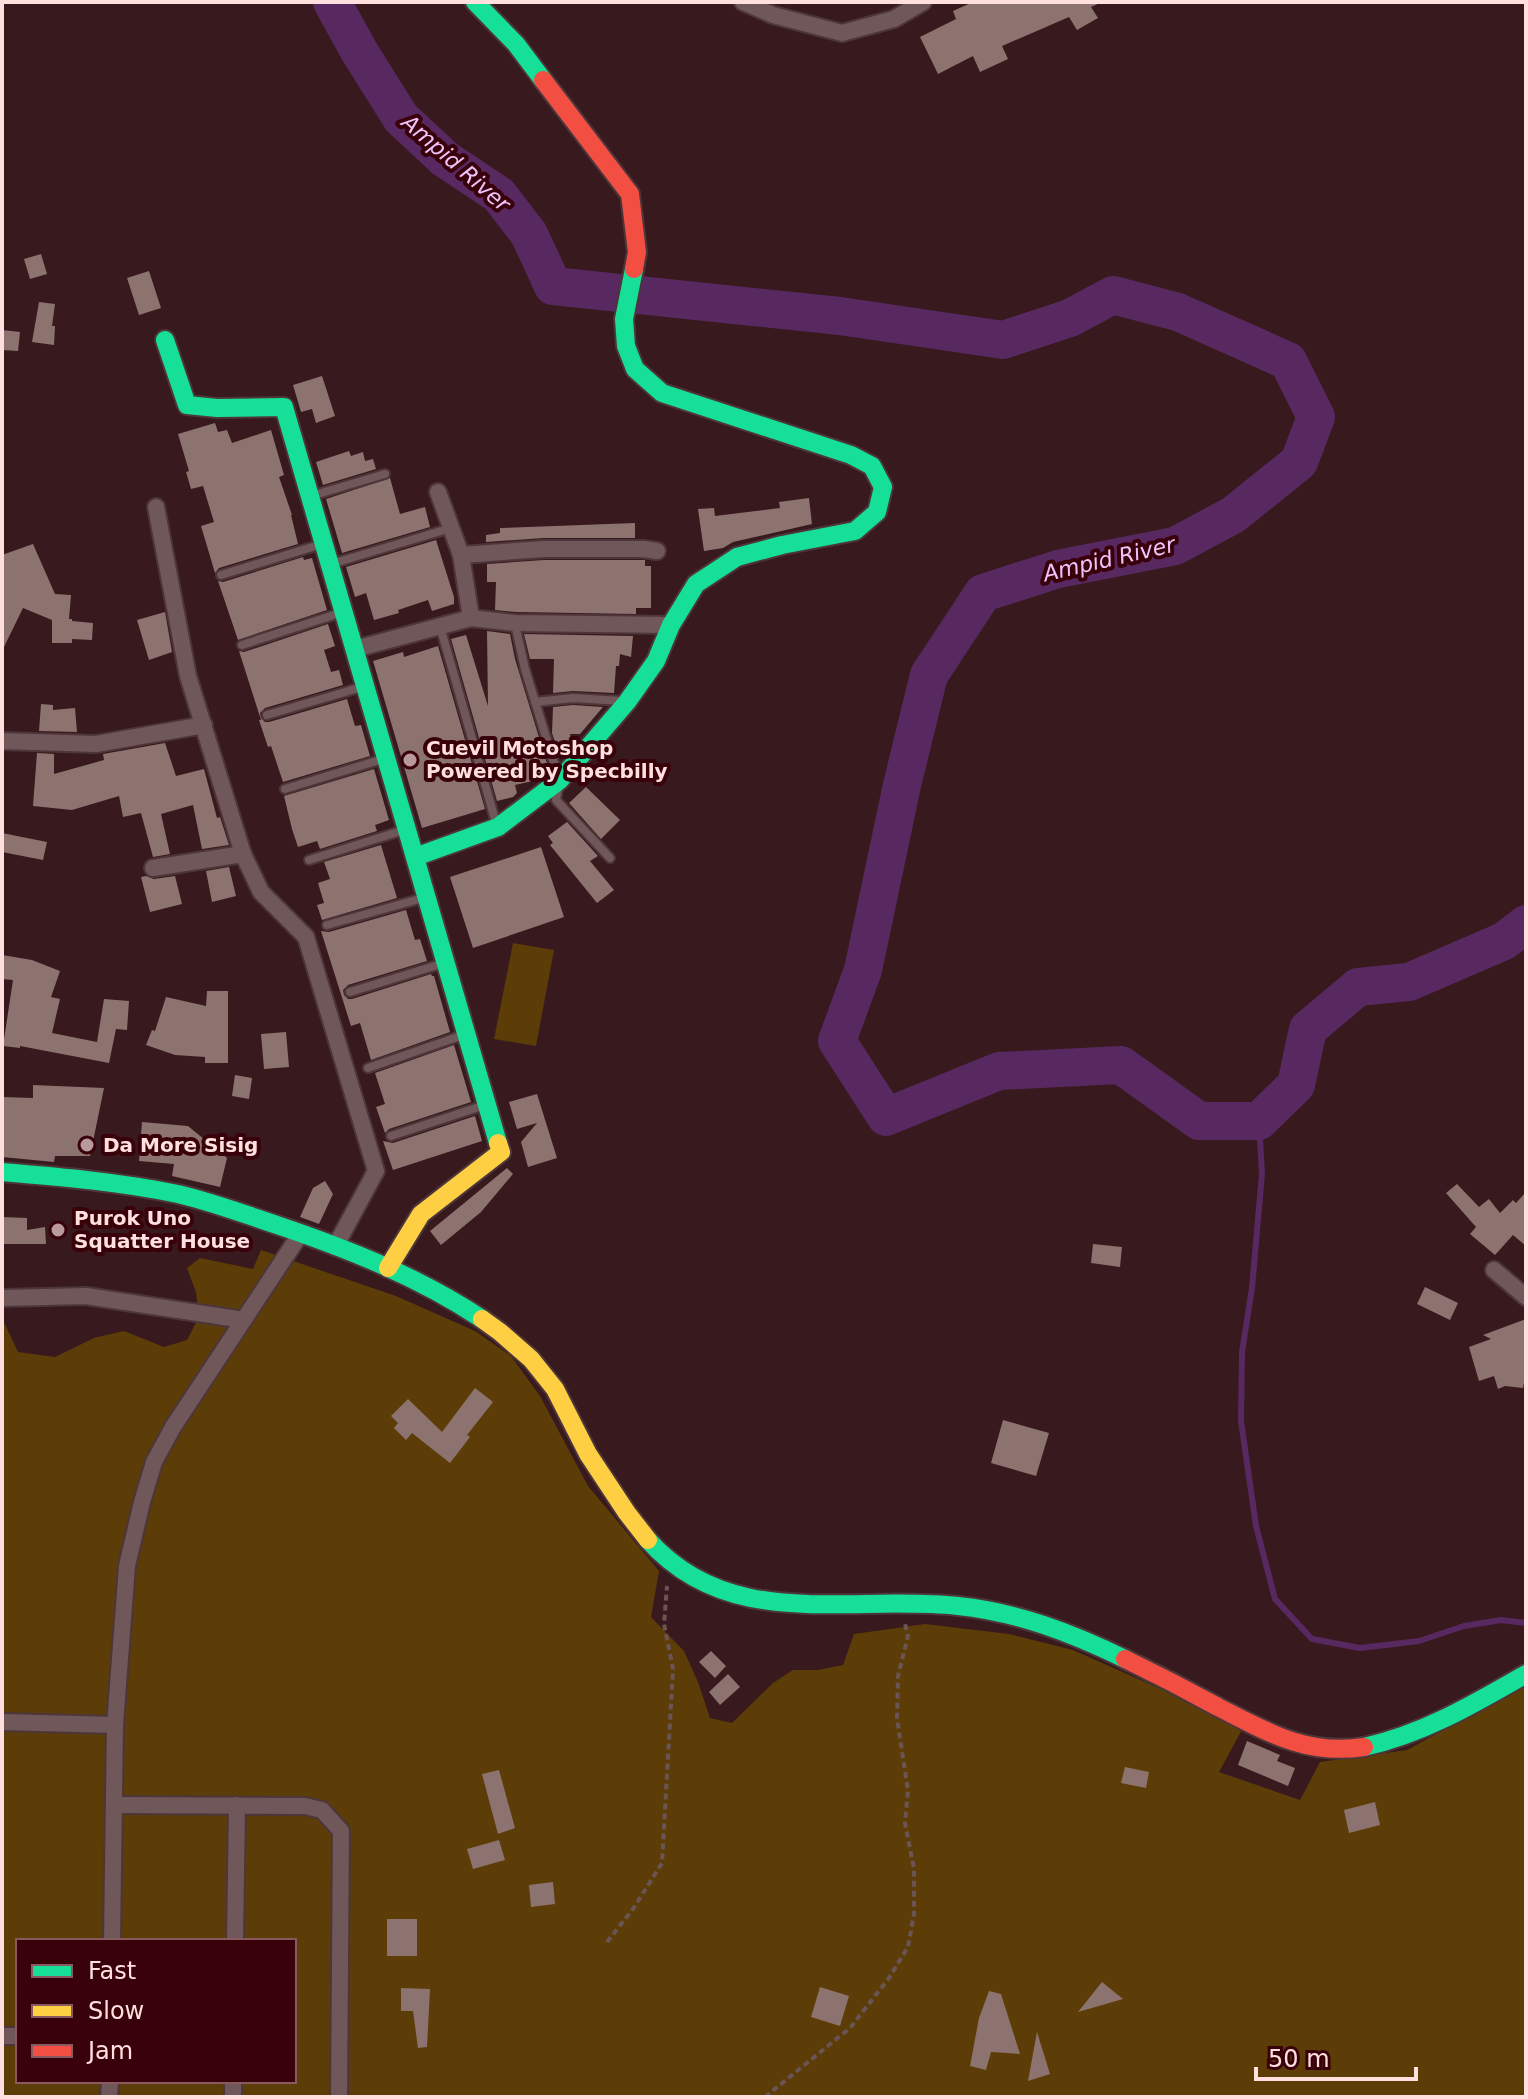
<svg xmlns="http://www.w3.org/2000/svg" width="1528" height="2099" viewBox="0 0 1528 2099" font-family="'DejaVu Sans',sans-serif">
<style>
.green{fill:#5c3d07;fill-rule:evenodd}
.lines{fill:none;stroke-linecap:round;stroke-linejoin:round}
.stream{stroke:#582961;stroke-width:6}
.river{stroke:#582961;stroke-width:38}
.building{fill:#8d7370}
.lane-casing{stroke:#4d3639;stroke-width:12}
.street-casing{stroke:#4d3639;stroke-width:20}
.fast-casing{stroke:#4d3639;stroke-width:22}
.slow-casing{stroke:#4d3639;stroke-width:22}
.jam-casing{stroke:#4d3639;stroke-width:22}
.path{stroke:#6b5455;stroke-width:4;stroke-dasharray:6 4;stroke-linecap:butt}
.lane{stroke:#705759;stroke-width:8}
.street{stroke:#705759;stroke-width:16}
.fast{stroke:#16e098;stroke-width:18}
.slow{stroke:#ffcf43;stroke-width:18}
.jam{stroke:#f24e42;stroke-width:18}
.poi-dot{fill:#b99a9b;stroke:#39010a;stroke-width:3}
.labels{text-anchor:middle;dominant-baseline:central;stroke-width:8;stroke-linejoin:round;paint-order:stroke}
.poi-label{font-size:20px;font-weight:bold;fill:#ffe0df;stroke:#39010a;text-anchor:start}
.water-label{font-size:22px;font-style:italic;fill:#eec3f9;stroke:#39010a}
</style>
<rect width="100%" height="100%" fill="#38191d"/>
<g class="green">
<polygon points="513,943 554,950 536,1046 494,1039"/>
<path d="M261 1250 396 1296 475 1331 511 1356 540 1396 588 1486 659 1571 651 1617 684 1651 698 1682 710 1718 732 1723 773 1683 793 1670H818L843 1665 854 1634 925 1624 1009 1634 1073 1650 1244 1726 1219 1772 1300 1800 1320 1762 1407 1750 1526 1685V2097H2V1318L18 1352 55 1357 94 1338 124 1331 164 1347 187 1340 199 1317 196 1292 187 1268 200 1258 253 1269ZM18 1941H294V2081H18Z"/>
</g>
<g class="lines">
<polyline class="stream" points="1259,1121 1262,1174 1252,1288 1242,1352 1241,1421 1256,1526 1275,1599 1312,1639 1360,1648 1419,1641 1464,1626 1501,1620 1526,1623"/>
<polyline class="river" points="332,2 359,51 401,118 445,159 499,195 529,234 553,286 840,316 1003,340 1070,318 1113,295 1178,312 1288,361 1316,417 1299,462 1233,515 1175,546 1058,569 983,593 929,675 902,785 863,970 837,1041 886,1117 999,1071 1121,1065 1199,1121 1259,1121 1296,1085 1308,1029 1358,987 1409,982 1504,941 1526,924"/>
</g>
<g class="building">
<polygon points="973,2 1102,2 1091,7 1098,18 1077,30 1069,17 1002,46 1008,59 980,72 973,56 938,74 920,37 956,19 953,11"/>
<polygon points="41,254 47,274 30,279 24,259"/>
<polygon points="149,271 161,308 139,315 127,278"/>
<polygon points="39,302 55,304 52,326 55,326 54,345 32,342"/>
<polygon points="2,330 20,332 18,351 2,350"/>
<polygon points="322,376 335,416 316,423 312,409 301,412 293,385"/>
<polygon points="215,423 218,432 227,430 232,443 271,430 284,475 279,477 292,515 291,515 298,544 219,568 215,573 201,526 214,522 203,486 191,489 186,472 189,471 178,434"/>
<polygon points="349,451 351,456 363,452 365,461 373,459 376,469 323,485 316,462"/>
<polygon points="390,478 400,514 425,507 430,527 342,553 326,499"/>
<polygon points="809,498 812,524 733,542 723,548 704,551 698,509 714,508 715,516 780,508 779,502"/>
<polygon points="635,523 635,538 544,538 486,542 486,535 500,533 500,528"/>
<polygon points="436,540 454,597 454,604 432,611 428,600 398,610 399,613 374,620 366,593 355,597 346,567"/>
<polygon points="33,544 55,594 71,595 69,619 72,619 72,621 93,623 92,640 72,639 72,643 52,643 52,620 23,608 2,651 2,555"/>
<polygon points="303,557 304,560 312,558 327,610 238,640 218,581 223,582"/>
<polygon points="544,560 645,560 645,566 651,566 651,608 636,608 636,614 516,612 495,610 496,582 487,582 487,564"/>
<polygon points="165,612 172,652 149,660 137,620"/>
<polygon points="328,624 335,646 324,650 331,672 339,670 343,685 265,708 260,713 261,718 265,722 269,722 347,699 355,726 361,725 370,756 283,782 271,746 268,747 259,720 261,720 239,651 244,652"/>
<polygon points="487,631 510,634 515,659 549,770 533,781 515,785 517,793 513,797 497,801 451,639 466,635 488,706"/>
<polygon points="524,634 633,636 631,657 620,654 619,666 616,666 614,693 573,691 553,693 554,659 530,659"/>
<polygon points="438,646 485,809 422,828 373,661 403,652 404,657"/>
<polygon points="41,704 53,705 53,710 75,708 77,732 39,731"/>
<polygon points="573,705 603,707 580,734 570,734 572,743 560,757 552,733 553,707"/>
<polygon points="165,743 176,776 204,769 217,818 220,817 229,845 202,849 193,805 161,814 170,854 153,857 141,813 123,817 119,796 72,810 33,806 37,753 54,754 54,774 104,760 103,754"/>
<polygon points="374,769 389,820 375,825 377,831 320,849 317,841 298,847 292,829 284,796"/>
<polygon points="586,787 620,820 601,839 569,803"/>
<polygon points="567,822 598,856 590,861 614,890 597,903 550,845 553,843 548,836"/>
<polygon points="2,833 47,842 43,860 2,852"/>
<polygon points="381,845 397,898 322,920 317,905 324,903 318,883 330,879 324,862"/>
<polygon points="541,847 564,917 473,948 450,877"/>
<polygon points="229,867 236,896 212,902 206,871"/>
<polygon points="146,876 154,879 175,876 182,904 150,912 141,877"/>
<polygon points="406,910 415,940 420,939 427,961 348,985 343,990 344,995 348,999 352,999 431,974 432,976 434,976 450,1032 371,1060 360,1023 351,1026 321,931 329,932"/>
<polygon points="2,955 32,960 60,971 51,997 60,999 52,1033 97,1042 104,999 129,1001 127,1030 116,1029 109,1063 20,1046 20,1048 3,1046 13,980 2,979"/>
<polygon points="207,991 228,991 228,1063 205,1063 205,1057 175,1055 146,1045 152,1030 155,1031 166,997 206,1006"/>
<polygon points="286,1032 289,1067 264,1069 261,1034"/>
<polygon points="454,1045 471,1102 389,1129 385,1133 376,1107 385,1104 375,1073"/>
<polygon points="235,1075 252,1078 249,1099 232,1096"/>
<polygon points="33,1085 104,1088 90,1156 55,1156 54,1162 2,1157 2,1097 33,1098"/>
<polygon points="537,1094 557,1158 528,1167 521,1142 537,1123 517,1129 509,1102"/>
<polygon points="475,1116 482,1141 393,1170 383,1141 393,1143"/>
<polygon points="142,1122 188,1126 227,1158 220,1187 172,1176 174,1164 139,1161"/>
<polygon points="507,1168 513,1174 481,1212 441,1245 430,1231"/>
<polygon points="325,1181 333,1194 319,1224 300,1217 313,1188"/>
<polygon points="1457,1184 1479,1207 1489,1199 1500,1213 1513,1200 1516,1203 1526,1192 1526,1246 1513,1235 1495,1255 1470,1234 1476,1227 1446,1193"/>
<polygon points="2,1217 27,1218 27,1230 45,1227 46,1244 2,1244"/>
<polygon points="1093,1244 1122,1247 1120,1267 1091,1263"/>
<polygon points="1425,1287 1458,1303 1450,1320 1417,1304"/>
<polygon points="1526,1319 1526,1371 1523,1388 1505,1386 1498,1389 1494,1376 1479,1381 1469,1347 1491,1339 1483,1335"/>
<polygon points="475,1388 493,1402 467,1435 470,1437 450,1463 412,1433 406,1440 394,1428 398,1423 391,1416 408,1399 442,1432"/>
<polygon points="1003,1420 1049,1433 1036,1476 991,1463"/>
<polygon points="711,1651 726,1666 715,1678 699,1662"/>
<polygon points="728,1674 740,1687 720,1705 709,1692"/>
<polygon points="1247,1741 1280,1755 1277,1761 1295,1768 1288,1786 1238,1765"/>
<polygon points="1125,1767 1149,1772 1146,1788 1121,1783"/>
<polygon points="499,1770 515,1828 498,1834 482,1774"/>
<polygon points="1375,1802 1380,1825 1349,1833 1344,1810"/>
<polygon points="499,1840 505,1860 473,1869 467,1849"/>
<polygon points="553,1882 555,1904 531,1907 529,1885"/>
<rect x="387" y="1919" width="30" height="37"/>
<polygon points="1102,1982 1123,1999 1078,2012"/>
<polygon points="820,1987 849,1996 840,2026 811,2017"/>
<polygon points="401,1988 430,1989 427,2047 418,2048 413,2011 401,2011"/>
<polygon points="989,1991 1001,1994 1020,2054 991,2052 986,2070 970,2066 979,2018"/>
<polygon points="1037,2032 1050,2074 1028,2081"/>
</g>
<g class="lines">
<defs>
<g id="lane">
<polyline points="311,496 385,474"/>
<polyline points="331,564 451,528"/>
<polyline points="221,575 319,545"/>
<polyline points="515,624 525,669 558,776"/>
<polyline points="440,626 496,823"/>
<polyline points="242,645 340,613"/>
<polyline points="535,702 573,698 622,701"/>
<polyline points="267,715 362,687"/>
<polyline points="285,789 383,759"/>
<polyline points="558,789 556,800 610,858"/>
<polyline points="309,860 404,830"/>
<polyline points="327,925 423,898"/>
<polyline points="350,992 441,964"/>
<polyline points="368,1068 466,1034"/>
<polyline points="391,1136 485,1105"/>
</g>
<g id="street">
<polyline points="743,2 773,15 842,33 894,19 923,2"/>
<polyline points="156,507 188,676 243,854 261,892 306,937 376,1171 335,1247"/>
<polyline points="461,555 544,549 643,549 657,551"/>
<polyline points="471,618 515,623 671,625"/>
<polyline points="355,649 471,618 461,555 438,492"/>
<polyline points="2,741 96,744 204,725"/>
<polyline points="153,868 243,854"/>
<polyline points="1494,1270 1526,1297"/>
<polyline points="2,1298 86,1296 244,1320"/>
<polyline points="2,1722 115,1725"/>
<polyline points="114,1805 305,1806 322,1810 341,1831 339,2097"/>
<polyline points="112,1941 115,1725 127,1566 142,1502 154,1462 173,1427 301,1233"/>
<polyline points="235,1941 237,1805"/>
<polyline points="2,2036 18,2036"/>
<polyline points="109,2097 110,2081"/>
<polyline points="233,2097 233,2081"/>
</g>
<g id="fast">
<polyline points="475,2 516,44 543,80"/>
<polyline points="165,340 187,405 217,408 284,407 498,1143"/>
<polyline points="415,857 498,827 560,780 627,702 656,661 671,625 696,584 737,557 782,545 855,531 877,512 883,487 872,466 851,455 662,393 635,369 626,346 624,319 634,269"/>
<path d="M2 1172C61 1177 120 1182 178 1194 212 1202 244 1214 277 1225 348 1249 419 1277 482 1319"/>
<path d="M648 1540C731 1633 850 1594 958 1606 1017 1612 1072 1633 1125 1659"/>
<path d="M1364 1747C1423 1734 1474 1704 1526 1674"/>
</g>
<g id="slow">
<polyline points="388,1268 421,1214 501,1152 498,1143"/>
<polyline points="482,1319 500,1332 531,1359 555,1389 588,1454 627,1513 648,1540"/>
</g>
<g id="jam">
<polyline points="543,80 630,194 637,252 634,269"/>
<path d="M1125 1659C1156 1674 1187 1690 1218 1707 1267 1732 1307 1756 1364 1747"/>
</g>
</defs>
<use href="#lane" class="lane-casing"/>
<use href="#street" class="street-casing"/>
<use href="#fast" class="fast-casing"/>
<use href="#slow" class="slow-casing"/>
<use href="#jam" class="jam-casing"/>
<g class="path">
<polyline points="607,1942 633,1909 662,1863 673,1669 664,1624 667,1586"/>
<polyline points="765,2097 850,2028 889,1978 908,1947 914,1914 914,1869 905,1823 908,1790 897,1719 898,1676 908,1636 905,1624"/>
</g>
<use href="#lane" class="lane"/>
<use href="#street" class="street"/>
<use href="#fast" class="fast"/>
<use href="#slow" class="slow"/>
<use href="#jam" class="jam"/>
</g>
<g class="poi-dot">
<circle cx="410" cy="760" r="8"/>
<circle cx="87" cy="1145" r="8"/>
<circle cx="58" cy="1230" r="8"/>
</g>
<g class="labels">
<g class="poi-label">
<text x="426" y="748">Cuevil Motoshop<tspan x="426" dy="23">Powered by Specbilly</tspan></text>
<text x="103" y="1145">Da More Sisig</text>
<text x="74" y="1218">Purok Uno<tspan x="74" dy="23">Squatter House</tspan></text>
</g>
<g class="water-label">
<text transform="translate(456 163) rotate(41)">Ampid River</text>
<text transform="translate(1109 559) rotate(-13)">Ampid River</text>
</g>
</g>
<rect width="1528" height="2099" fill="none" stroke="#ffe0df" stroke-width="8"/>
<rect x="16" y="1939" width="280" height="144" fill="#39010a" stroke="#885a5f" stroke-width="2"/>
<rect x="32" y="1965" width="40" height="12" fill="#16e098" stroke="#885a5f" stroke-width="2"/>
<text x="88" y="1979" font-size="24" fill="#ffe0df">Fast</text>
<rect x="32" y="2005" width="40" height="12" fill="#ffcf43" stroke="#885a5f" stroke-width="2"/>
<text x="88" y="2019" font-size="24" fill="#ffe0df">Slow</text>
<rect x="32" y="2045" width="40" height="12" fill="#f24e42" stroke="#885a5f" stroke-width="2"/>
<text x="88" y="2059" font-size="24" fill="#ffe0df">Jam</text>
<path d="M1256 2067v12h160v-12" fill="none" stroke="#ffe0df" stroke-width="4"/>
<text x="1268" y="2067" font-size="24" fill="#ffe0df" stroke="#39010a" stroke-width="6" paint-order="stroke">50 m</text>
</svg>
